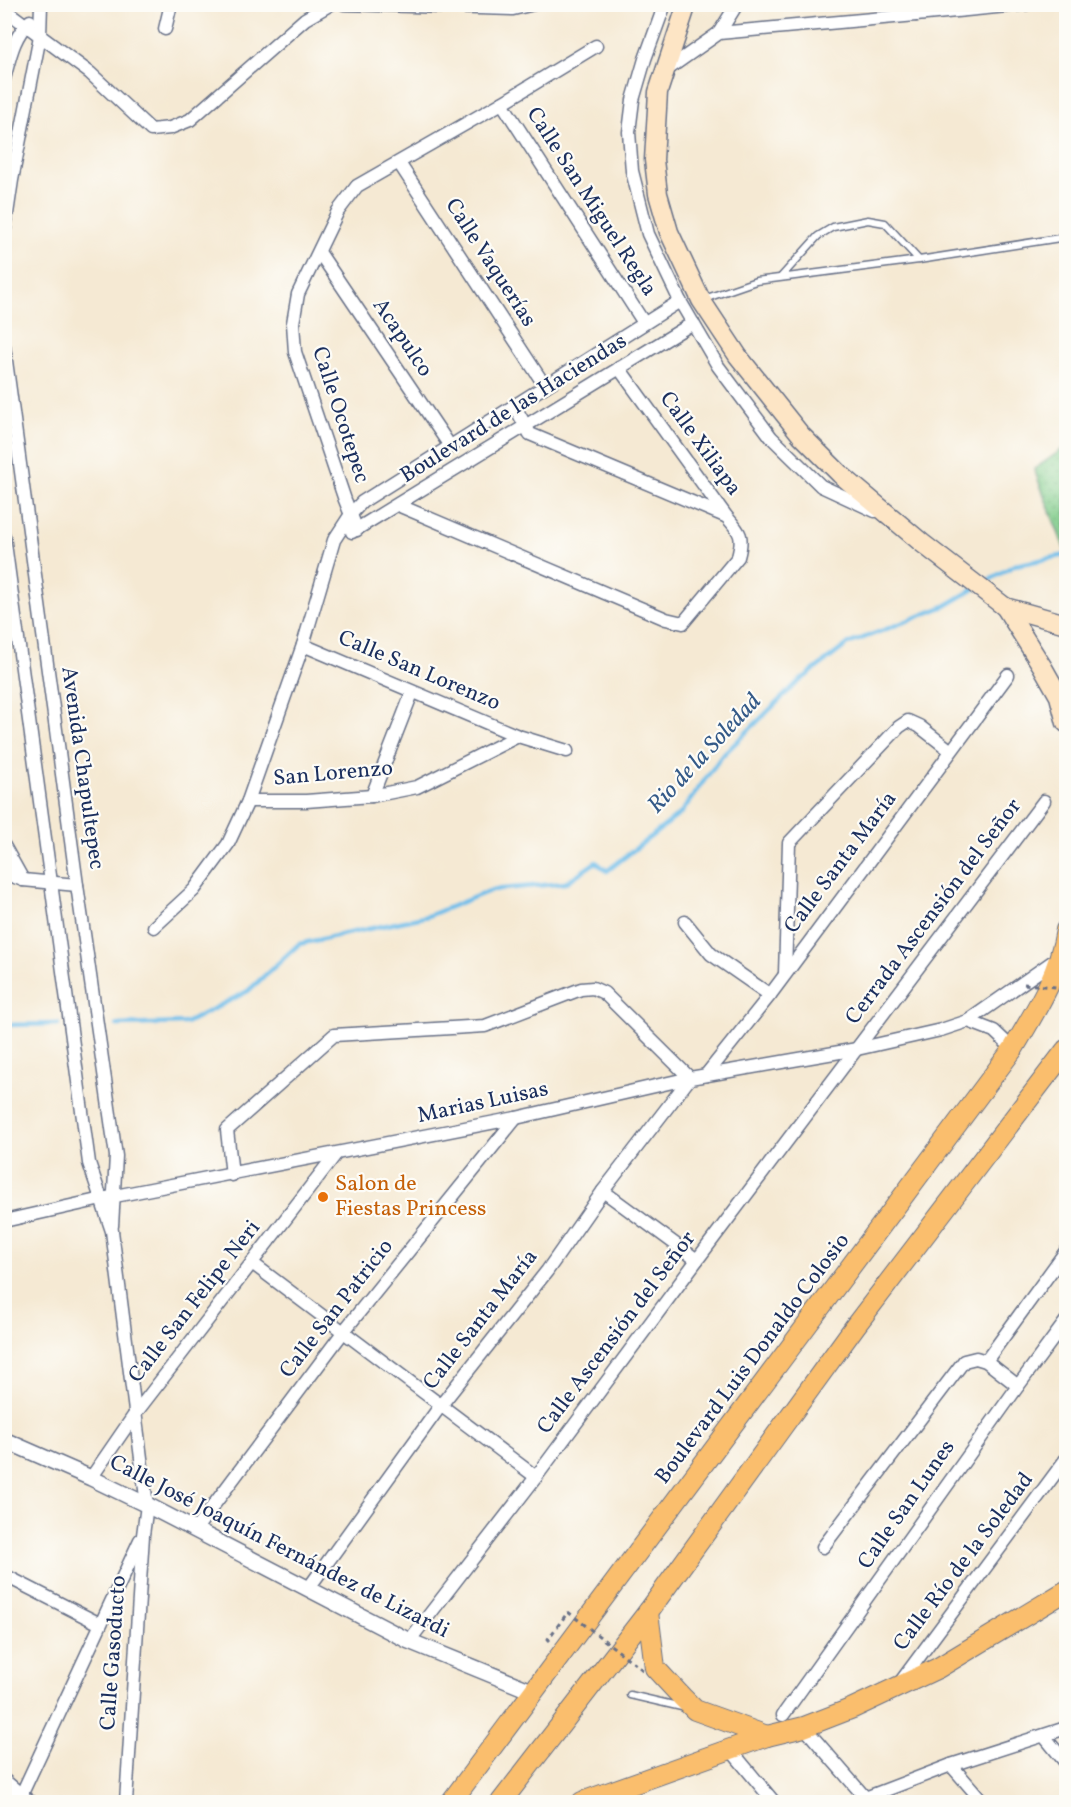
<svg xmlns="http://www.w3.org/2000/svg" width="1071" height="1807" viewBox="0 0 1071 1807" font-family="Vollkorn,serif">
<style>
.grass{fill:url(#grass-dots);stroke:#4e7e74;stroke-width:1.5}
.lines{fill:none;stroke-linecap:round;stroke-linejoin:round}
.stream{stroke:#6fbeea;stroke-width:4.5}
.service-casing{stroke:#677087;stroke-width:9}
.minor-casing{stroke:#677087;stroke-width:15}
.tertiary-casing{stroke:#677087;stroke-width:18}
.secondary-casing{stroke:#677087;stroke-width:21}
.primary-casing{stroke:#677087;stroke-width:22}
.path{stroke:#677087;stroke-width:3;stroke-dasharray:4.5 4.5;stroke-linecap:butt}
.service{stroke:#fff;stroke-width:6}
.minor{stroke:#fff;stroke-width:12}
.tertiary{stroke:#fff;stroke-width:15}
.secondary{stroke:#fde5c5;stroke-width:18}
.primary{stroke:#fabe6d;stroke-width:20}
.path-bridge{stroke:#677087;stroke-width:3;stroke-dasharray:4.5 4.5;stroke-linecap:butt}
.food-dot{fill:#e8710a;stroke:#fdfcf7;stroke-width:2}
.labels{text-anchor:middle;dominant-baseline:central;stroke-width:4.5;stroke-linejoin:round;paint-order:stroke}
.street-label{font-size:22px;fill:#1b2f5e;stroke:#fdfcf7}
.food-label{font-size:22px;fill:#c56008;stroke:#fdfcf7;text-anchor:start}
.water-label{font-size:24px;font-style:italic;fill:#345a88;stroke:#fdfcf7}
</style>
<defs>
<pattern id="grass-dots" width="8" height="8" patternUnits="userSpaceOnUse" patternTransform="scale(1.5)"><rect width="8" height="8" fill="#80cc8a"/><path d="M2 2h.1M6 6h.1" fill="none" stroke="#68a674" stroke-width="1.8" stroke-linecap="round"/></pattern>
</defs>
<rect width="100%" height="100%" fill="#fdfcf7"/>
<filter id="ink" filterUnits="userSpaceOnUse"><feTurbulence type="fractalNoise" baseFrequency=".0167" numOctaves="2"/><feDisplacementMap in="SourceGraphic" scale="12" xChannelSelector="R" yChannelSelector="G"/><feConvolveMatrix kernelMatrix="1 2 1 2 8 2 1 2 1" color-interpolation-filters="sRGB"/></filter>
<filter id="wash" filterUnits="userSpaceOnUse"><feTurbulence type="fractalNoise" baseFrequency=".008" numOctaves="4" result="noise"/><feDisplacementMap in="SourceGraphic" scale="24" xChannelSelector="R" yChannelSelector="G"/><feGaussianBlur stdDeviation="1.35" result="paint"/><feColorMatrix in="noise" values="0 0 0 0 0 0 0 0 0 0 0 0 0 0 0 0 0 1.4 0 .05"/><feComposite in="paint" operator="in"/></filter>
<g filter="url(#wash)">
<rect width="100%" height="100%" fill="#f5e9d3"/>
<polygon class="grass" points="1066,447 1066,553 1034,469"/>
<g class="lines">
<g class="stream">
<polyline points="984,583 1015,565 1066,555"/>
<polyline points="4,1025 58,1024"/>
<polyline points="117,1025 186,1023 248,991 299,944 428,916 492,890 565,883 596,862 607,871 681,813 721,757 797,683 848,644 945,606 974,589"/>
</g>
</g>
</g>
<g filter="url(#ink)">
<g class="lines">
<defs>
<g id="service">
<polyline points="781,277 818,236 833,227 868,220 885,223 919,260"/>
<polyline points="704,299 756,281 919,260 1066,237"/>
<polyline points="630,1695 686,1708"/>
</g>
<g id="minor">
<polyline points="344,4 513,9 534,4"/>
<polyline points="665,4 645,59 633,100 629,132 632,171 648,234 680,301 718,366 771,437 821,486 875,511"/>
<polyline points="4,9 90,73 151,130 170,128 190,120 305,19 331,4"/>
<polyline points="916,15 1027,4"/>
<polyline points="165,29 171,4"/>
<polyline points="719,33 737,4"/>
<polyline points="665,71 719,33 916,15 916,4"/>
<path d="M4 79C10 57 13 37 30 21"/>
<polyline points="502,103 644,323"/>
<polyline points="399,163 545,386"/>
<polyline points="4,234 12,180 40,36 41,4"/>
<polyline points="319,252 450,446"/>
<polyline points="4,346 77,885 116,1156 112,1226"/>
<polyline points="514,405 530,434 725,516"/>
<path d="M398 505 666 619 683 623 738 557C744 535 740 532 726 516L619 368"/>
<polyline points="357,530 345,500 295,352 293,323 298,294 338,211 357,186 502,103 596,46"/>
<polyline points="352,532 693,323"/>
<polyline points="4,536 89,1163 112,1231 147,1505 143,1535 126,1802"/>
<polyline points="303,645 518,736 567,751"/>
<polyline points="372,796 412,693"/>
<polyline points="248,801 306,801 372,796 417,787 518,736"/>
<polyline points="4,846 23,880"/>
<polyline points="4,873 23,880 77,885"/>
<polyline points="685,922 711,954 770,995"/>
<polyline points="154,927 194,890 228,844 248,801 303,645 334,540 351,514 362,502 680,301"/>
<polyline points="785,974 789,843 899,727 908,721 919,726 951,751"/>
<polyline points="968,1021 994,1031 1013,1049"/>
<polyline points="706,1075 770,995 1008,675"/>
<polyline points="232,1175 227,1130 334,1035 485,1026 581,989 593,988 604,993 690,1078 603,1191 547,1271 441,1405 308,1589"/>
<polyline points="603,1191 697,1260"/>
<polyline points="4,1221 115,1196 516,1118 690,1078 857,1049 941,1030 968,1021 1058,958"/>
<polyline points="252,1263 536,1477"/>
<polyline points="986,1361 1066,1251"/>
<polyline points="91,1478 135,1414 335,1155"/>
<polyline points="195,1530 344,1331 516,1118"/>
<polyline points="823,1547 964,1361 976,1358 986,1361 1018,1386"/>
<polyline points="4,1575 100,1624"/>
<polyline points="409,1641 536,1477 697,1260 1044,801"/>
<polyline points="899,1684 1066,1459"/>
<polyline points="783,1715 1018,1386 1066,1321"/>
<polyline points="804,1727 869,1802"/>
<polyline points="1044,1736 1066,1763"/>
<polyline points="730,1749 774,1802"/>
<polyline points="951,1765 983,1802"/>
<polyline points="4,1780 30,1802"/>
<polyline points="865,1798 951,1765 1066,1728"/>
<polyline points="18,1802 140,1540"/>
</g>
<polyline id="tertiary" points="4,1440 91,1478 147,1505 409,1641 534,1692"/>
<g id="secondary">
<polyline points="687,4 658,92 654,160 658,194 669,232 701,300 738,356 801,435 840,474 922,543 1005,607 1042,666 1059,696 1066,723"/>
<polyline points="1005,607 1066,624"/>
</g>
<g id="primary">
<polyline points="648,1612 655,1668 682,1697 695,1710 767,1736"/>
<path d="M451 1802 1013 1049C1036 1010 1059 975 1066 930"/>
<polyline points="501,1802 648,1612 856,1325 1066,1050"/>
<polyline points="582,1802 767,1736 804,1727 853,1708 938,1668 1066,1591"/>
</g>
</defs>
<use href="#service" class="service-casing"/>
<use href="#minor" class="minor-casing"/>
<use href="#tertiary" class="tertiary-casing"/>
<use href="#secondary" class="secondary-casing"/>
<use href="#primary" class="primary-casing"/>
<polyline class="path" points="550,1641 548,1639 568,1612"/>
<use href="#service" class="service"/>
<use href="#minor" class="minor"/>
<use href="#tertiary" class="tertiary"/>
<use href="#secondary" class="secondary"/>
<use href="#primary" class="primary"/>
<g class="path-bridge">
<polyline points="1024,984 1066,988"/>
<polyline points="568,1612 644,1671"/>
</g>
</g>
</g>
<circle class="food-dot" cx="323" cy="1197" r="6"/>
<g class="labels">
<g class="street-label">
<text transform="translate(591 202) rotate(57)">Calle San Miguel Regla</text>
<text transform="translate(490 263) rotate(57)">Calle Vaquerías</text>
<text transform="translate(402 338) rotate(56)">Acapulco</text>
<text transform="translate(514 409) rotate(-32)">Boulevard de las Haciendas</text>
<text transform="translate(340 415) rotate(72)">Calle Ocotepec</text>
<text transform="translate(700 444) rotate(54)">Calle Xiliapa</text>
<text transform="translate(419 671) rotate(23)">Calle San Lorenzo</text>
<text transform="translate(82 768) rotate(82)">Avenida Chapultepec</text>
<text transform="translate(333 774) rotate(-5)">San Lorenzo</text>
<text transform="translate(841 863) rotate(-53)">Calle Santa María</text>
<text transform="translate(934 912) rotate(-53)">Cerrada Ascensión del Señor</text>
<text transform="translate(483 1103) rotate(-12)">Marias Luisas</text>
<text transform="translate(195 1302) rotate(-52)">Calle San Felipe Neri</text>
<text transform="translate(337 1309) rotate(-52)">Calle San Patricio</text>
<text transform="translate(481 1320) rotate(-52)">Calle Santa María</text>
<text transform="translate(617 1333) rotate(-53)">Calle Ascensión del Señor</text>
<text transform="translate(753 1359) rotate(-53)">Boulevard Luis Donaldo Colosio</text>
<text transform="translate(907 1505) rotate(-55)">Calle San Lunes</text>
<text transform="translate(279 1547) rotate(27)">Calle José Joaquín Fernández de Lizardi</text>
<text transform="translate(964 1562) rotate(-53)">Calle Río de la Soledad</text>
<text transform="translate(114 1653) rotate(-86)">Calle Gasoducto</text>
</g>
<g class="food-label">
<text x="335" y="1184">Salon de<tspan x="335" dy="25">Fiestas Princess</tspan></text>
</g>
<g class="water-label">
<text transform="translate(705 754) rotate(-47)">Rio de la Soledad</text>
</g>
</g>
<rect width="1071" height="1807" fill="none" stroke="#fdfcf7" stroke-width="24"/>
</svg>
